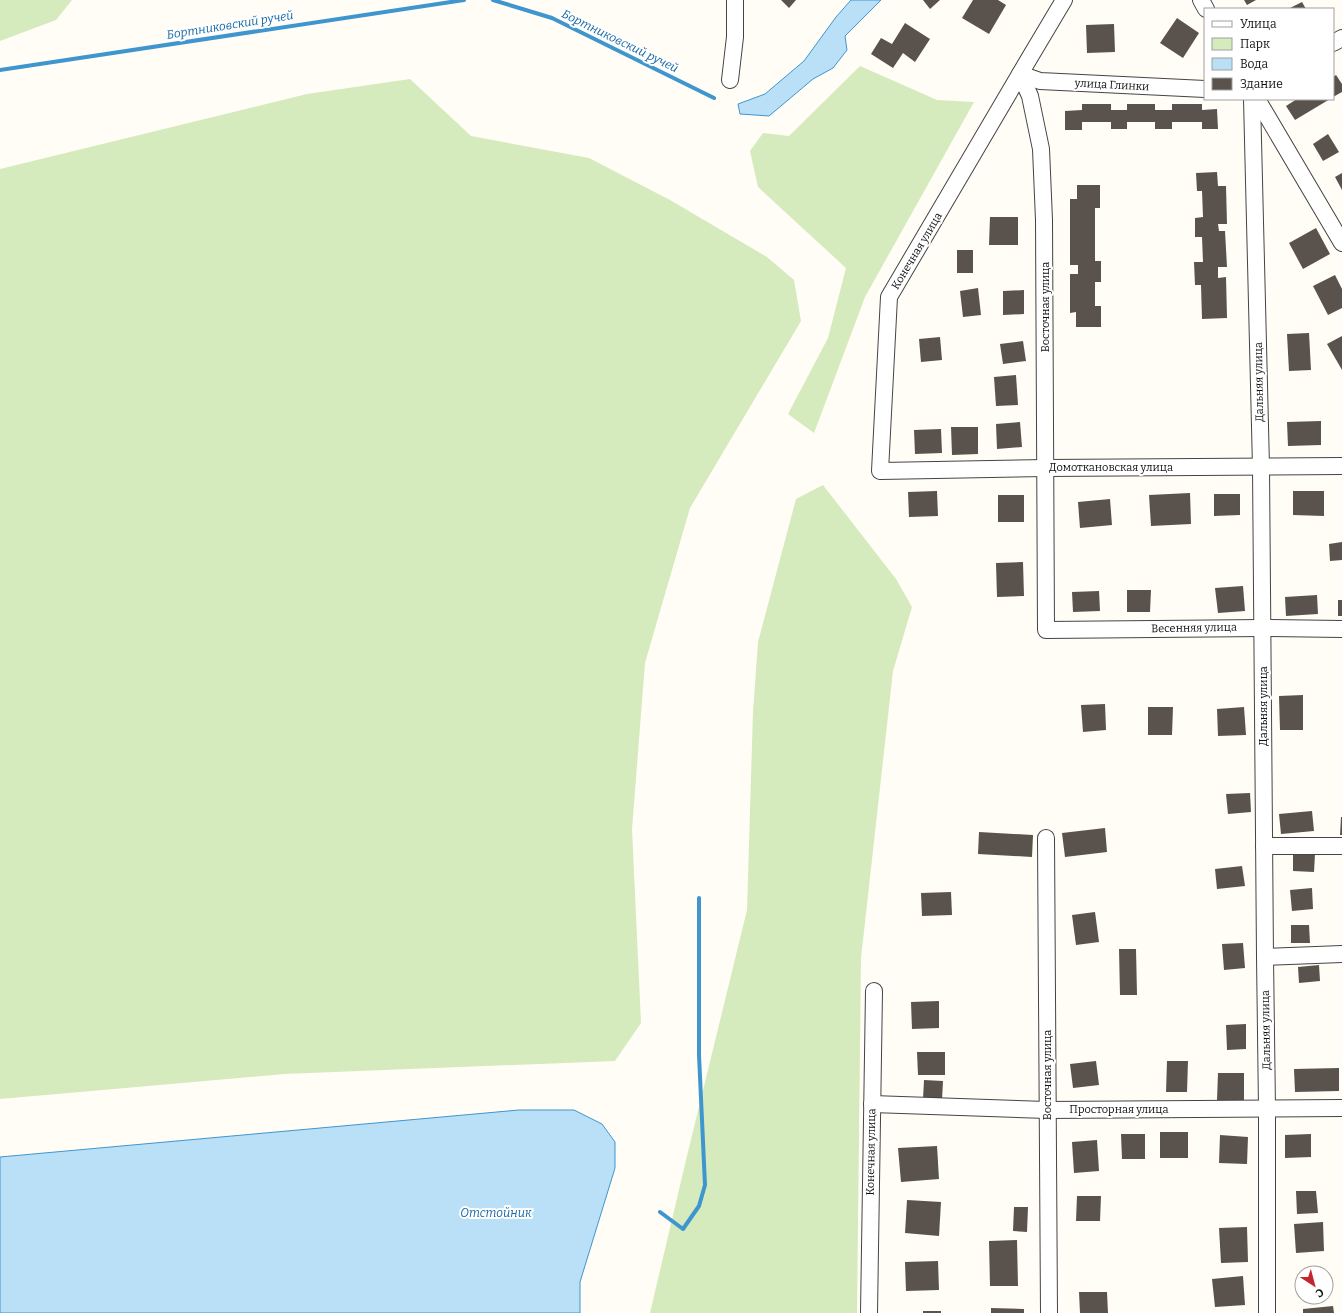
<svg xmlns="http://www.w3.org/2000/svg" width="1342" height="1313" viewBox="0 0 1342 1313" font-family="Bitter,serif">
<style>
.green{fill:#d5ebbd}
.water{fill:#b9e0f7;stroke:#3f96cf}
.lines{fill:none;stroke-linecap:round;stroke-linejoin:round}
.stream{stroke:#3f96cf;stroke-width:4}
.building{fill:#5a524d}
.minor-casing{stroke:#444;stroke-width:18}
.minor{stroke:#fff;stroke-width:16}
.labels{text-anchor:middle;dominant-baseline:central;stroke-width:4;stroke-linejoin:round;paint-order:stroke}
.street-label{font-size:11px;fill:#111;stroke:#fff}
.water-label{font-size:12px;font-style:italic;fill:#1768a6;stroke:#fff}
</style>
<rect width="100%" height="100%" fill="#fffdf5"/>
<g class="green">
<polygon points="0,0 72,0 56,20 0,41"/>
<polygon points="860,66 937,100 974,102 865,297 814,433 788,414 828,338 846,268 758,187 750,151 763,133 789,136"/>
<polygon points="410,79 471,136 589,158 670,200 767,257 794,280 801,321 690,508 645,663 632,829 641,1023 615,1061 284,1074 0,1099 0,169 307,94"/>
<polygon points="823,485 896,579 912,607 893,671 861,958 857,1313 650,1313 686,1160 747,910 753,712 758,642 796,499"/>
</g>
<g class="water">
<polygon points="851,0 881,0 845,36 847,50 833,68 813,79 769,116 740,114 738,104 765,94 804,61 836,17"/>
<polygon points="519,1110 574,1110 602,1124 615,1142 615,1168 580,1282 580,1313 0,1313 0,1157"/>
</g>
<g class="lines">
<g class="stream">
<polyline points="493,0 552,18 714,98"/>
<polyline points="0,70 464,0"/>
<polyline points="660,1212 683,1229 699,1206 705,1185 699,1055 699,898"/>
</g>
</g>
<g class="building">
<polygon points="781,0 796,0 789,8"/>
<polygon points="923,0 940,0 930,9"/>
<polygon points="973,0 998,0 1006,5 989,34 962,18"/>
<polygon points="1244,0 1256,0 1247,5"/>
<polygon points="1302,2 1306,9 1288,9"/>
<polygon points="1177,18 1199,33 1183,58 1160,43"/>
<polygon points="905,23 930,39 915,62 903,53 893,68 871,54 881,38 892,44"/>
<polygon points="1114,24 1115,52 1087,53 1086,25"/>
<polygon points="1336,75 1342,84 1342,92 1333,97 1333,77"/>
<polygon points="1297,99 1330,99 1295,120 1286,106"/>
<polygon points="1082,104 1111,104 1111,110 1127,110 1127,104 1155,104 1155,110 1172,110 1172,104 1202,104 1202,110 1217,109 1218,129 1202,129 1202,122 1172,122 1172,129 1155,129 1155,122 1127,122 1127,129 1111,129 1111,122 1082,122 1082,130 1065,130 1065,111 1082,110"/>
<polygon points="1328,134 1339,152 1323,161 1313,144"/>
<polygon points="1217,172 1218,186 1226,186 1227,224 1218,224 1219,231 1225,231 1227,267 1218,267 1218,278 1226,277 1227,318 1202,319 1201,285 1195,285 1194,262 1203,262 1202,237 1195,237 1195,218 1203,217 1202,191 1197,191 1196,173"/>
<polygon points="1342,173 1342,190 1335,177"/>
<polygon points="1077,185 1100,185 1100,208 1095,208 1095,261 1101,261 1101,282 1095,282 1095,306 1101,306 1101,327 1076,327 1076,312 1070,313 1070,274 1078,274 1078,265 1070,265 1070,199 1077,199"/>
<polygon points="990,217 1018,217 1018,245 989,245"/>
<polygon points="1316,228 1330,254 1303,269 1289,243"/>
<rect x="957" y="250" width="16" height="23"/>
<polygon points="1335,275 1342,289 1342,308 1328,315 1313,286"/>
<polygon points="978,288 981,315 963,317 960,291"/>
<polygon points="1024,290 1024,314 1003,315 1003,291"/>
<polygon points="1309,333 1311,370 1289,371 1287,334"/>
<polygon points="1342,336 1342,370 1327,344"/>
<polygon points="940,337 942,360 921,362 919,339"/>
<polygon points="1023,341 1026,361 1003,364 1000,344"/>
<polygon points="1016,375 1018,405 996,406 994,377"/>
<polygon points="1321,421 1321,445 1288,446 1287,422"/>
<polygon points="1020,422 1022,447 997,449 996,424"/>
<polygon points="951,427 978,427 978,454 952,455"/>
<polygon points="941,429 942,453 915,454 914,430"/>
<polygon points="937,491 938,516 909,517 908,492"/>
<polygon points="1293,491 1324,491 1324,516 1293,515"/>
<polygon points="1190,493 1191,524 1151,526 1149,495"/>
<polygon points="1214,494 1240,494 1240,515 1214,516"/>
<rect x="998" y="495" width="26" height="27"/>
<polygon points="1110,499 1112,525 1080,528 1078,502"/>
<polygon points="1342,542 1342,560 1330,561 1329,544"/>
<polygon points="1023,562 1024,596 997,597 996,563"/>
<polygon points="1243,586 1245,611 1218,613 1215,588"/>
<polygon points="1127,590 1151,590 1150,612 1127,612"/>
<polygon points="1099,591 1100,611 1073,612 1072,592"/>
<polygon points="1317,595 1318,614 1286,616 1285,597"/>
<rect x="1338" y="600" width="4" height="16"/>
<polygon points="1303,695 1303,730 1280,730 1279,696"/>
<polygon points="1105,704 1106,730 1083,732 1081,705"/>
<polygon points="1148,707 1173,707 1172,735 1148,735"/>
<polygon points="1244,707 1246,735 1218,736 1217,709"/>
<polygon points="1250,793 1251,812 1228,814 1226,794"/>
<polygon points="1312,811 1314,831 1281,834 1279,814"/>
<polygon points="1341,817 1342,817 1342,835 1340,835"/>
<polygon points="1105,828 1107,852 1065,857 1062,833"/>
<polygon points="979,832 1033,835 1032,857 978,854"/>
<polygon points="1293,854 1315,854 1314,872 1293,871"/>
<polygon points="1242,866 1245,886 1217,889 1215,869"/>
<polygon points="1312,888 1313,909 1292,911 1290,890"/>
<polygon points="951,892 952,915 922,916 921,893"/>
<polygon points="1095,912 1099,942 1076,945 1072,915"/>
<polygon points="1291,925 1309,925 1310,943 1291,943"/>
<polygon points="1243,943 1245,968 1224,970 1222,944"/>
<polygon points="1119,949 1136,949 1137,995 1120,995"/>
<polygon points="1319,965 1320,981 1299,983 1298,967"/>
<polygon points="939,1001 939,1028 912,1029 911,1002"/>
<polygon points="1246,1024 1246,1049 1227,1050 1226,1025"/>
<polygon points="917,1052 945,1052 945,1075 918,1075"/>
<polygon points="1096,1061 1099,1085 1073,1088 1070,1064"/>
<polygon points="1167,1061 1188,1061 1187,1092 1166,1092"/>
<polygon points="1339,1068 1339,1091 1295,1092 1294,1069"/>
<polygon points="1218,1073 1244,1073 1244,1100 1217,1100"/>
<polygon points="924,1080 943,1081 942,1100 923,1099"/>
<rect x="1160" y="1132" width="28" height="26"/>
<polygon points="1121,1134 1145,1134 1145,1159 1122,1159"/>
<polygon points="1311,1134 1311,1157 1285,1158 1285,1135"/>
<polygon points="1220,1135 1248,1137 1247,1164 1219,1163"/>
<polygon points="1097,1140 1099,1171 1074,1173 1072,1142"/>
<polygon points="937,1146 939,1179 901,1182 898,1148"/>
<polygon points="1296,1191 1316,1191 1318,1213 1297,1214"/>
<polygon points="1077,1196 1101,1196 1100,1221 1076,1221"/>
<polygon points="907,1200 941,1202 939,1236 905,1233"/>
<polygon points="1014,1207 1028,1207 1027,1232 1013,1231"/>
<polygon points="1323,1222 1324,1251 1296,1253 1294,1224"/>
<polygon points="1247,1227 1248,1262 1221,1263 1219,1228"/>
<polygon points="1017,1240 1018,1286 990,1286 989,1241"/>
<polygon points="938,1261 939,1290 906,1291 905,1262"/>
<polygon points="1243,1276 1245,1305 1215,1307 1212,1279"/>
<polygon points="1079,1292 1107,1292 1108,1313 1080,1313"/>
<polygon points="1333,1306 1334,1313 1303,1313 1303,1309"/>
<polygon points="991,1308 1024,1309 1024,1313 991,1313"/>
<rect x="923" y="1311" width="18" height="2"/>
</g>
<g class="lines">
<defs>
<g id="minor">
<polyline points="1064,0 1020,74 1030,96 1041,149 1044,220 1046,630 1263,628 1342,629"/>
<polyline points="1201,0 1206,9"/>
<polyline points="1333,43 1342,38"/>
<polyline points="730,80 735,37 735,0"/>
<polyline points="1205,89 1040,81 1020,74 889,297 880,471 1046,468 1342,466"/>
<polyline points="1252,99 1261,467 1265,957 1267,1109 1267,1313"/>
<polyline points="1257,99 1342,243"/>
<polyline points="1046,838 1049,1313"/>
<polyline points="1264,846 1342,846"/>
<polyline points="1265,957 1342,954"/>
<polyline points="872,1104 1047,1110 1342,1108"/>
<polyline points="869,1313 874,991"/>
</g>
</defs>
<use href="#minor" class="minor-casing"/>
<use href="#minor" class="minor"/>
</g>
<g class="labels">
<g class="street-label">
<text transform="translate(1112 85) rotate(3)">улица Глинки</text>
<text transform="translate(917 251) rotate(-59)">Конечная улица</text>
<text transform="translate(1045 307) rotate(-90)">Восточная улица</text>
<text transform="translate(1259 382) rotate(-91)">Дальняя улица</text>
<text x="1111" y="467">Домоткановская улица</text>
<text transform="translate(1194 628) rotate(-1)">Весенняя улица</text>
<text transform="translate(1263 706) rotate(-90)">Дальняя улица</text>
<text transform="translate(1266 1030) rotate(-91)">Дальняя улица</text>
<text transform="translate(1047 1075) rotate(-90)">Восточная улица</text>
<text x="1119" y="1109">Просторная улица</text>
<text transform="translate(871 1152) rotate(-89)">Конечная улица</text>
</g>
<g class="water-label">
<text transform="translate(230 25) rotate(-9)">Бортниковский ручей</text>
<text transform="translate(620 41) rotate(26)">Бортниковский ручей</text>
<text x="496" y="1213">Отстойник</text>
</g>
</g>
<rect x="1204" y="8" width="130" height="92" fill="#ffffff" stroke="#a0a0a0"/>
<rect x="1212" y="21" width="20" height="6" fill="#ffffff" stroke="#a0a0a0"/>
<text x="1240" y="28" font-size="12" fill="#111111">Улица</text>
<rect x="1212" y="38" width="20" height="12" fill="#d5ebbd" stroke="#a0a0a0"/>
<text x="1240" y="48" font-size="12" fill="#111111">Парк</text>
<rect x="1212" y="58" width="20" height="12" fill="#b9e0f7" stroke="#a0a0a0"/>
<text x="1240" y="68" font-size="12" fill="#111111">Вода</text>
<rect x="1212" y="78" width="20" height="12" fill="#5a524d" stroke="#a0a0a0"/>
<text x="1240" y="88" font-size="12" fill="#111111">Здание</text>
<g transform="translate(1314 1285) rotate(144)"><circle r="19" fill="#ffffff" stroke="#a0a0a0"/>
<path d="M0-3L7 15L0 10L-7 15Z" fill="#c4262e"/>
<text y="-6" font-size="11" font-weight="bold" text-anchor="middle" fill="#111111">С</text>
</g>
</svg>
